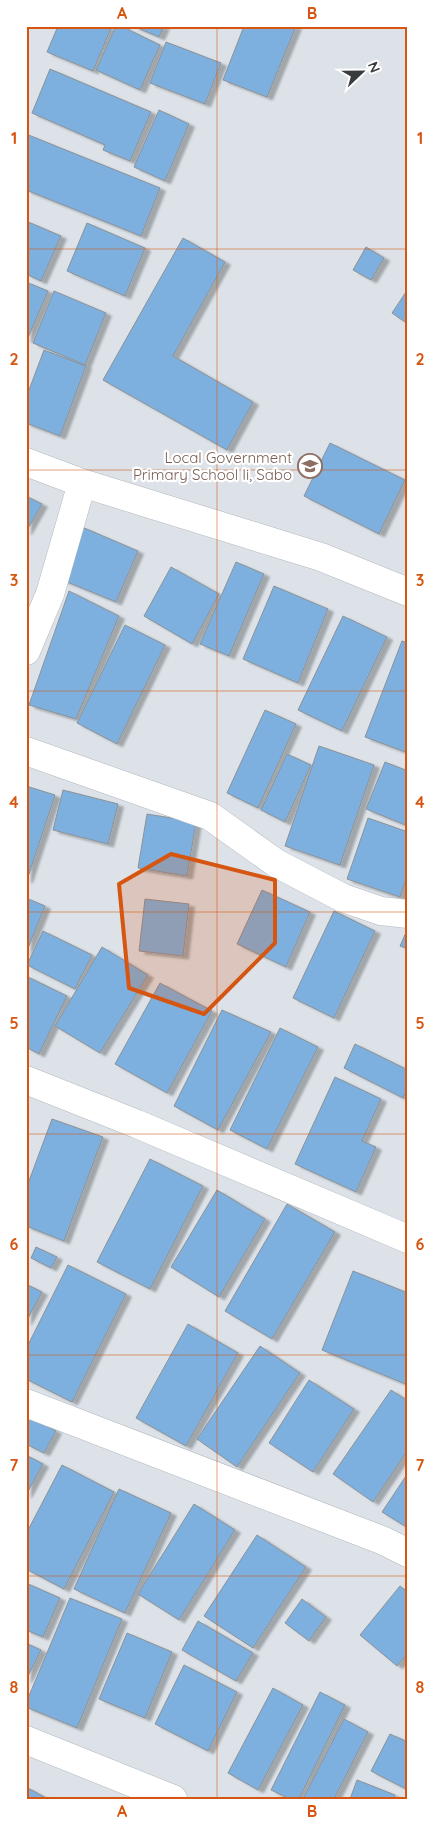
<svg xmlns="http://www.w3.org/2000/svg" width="434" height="1825" viewBox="0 0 434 1825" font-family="Quicksand,sans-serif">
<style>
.building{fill:#7eb0df;stroke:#8b9196;filter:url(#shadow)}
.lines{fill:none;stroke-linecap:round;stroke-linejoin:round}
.minor-casing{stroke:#b3b9be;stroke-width:29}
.minor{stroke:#fff;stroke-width:28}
.marked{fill:#d65611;fill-opacity:0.2;stroke:#d65611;stroke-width:4;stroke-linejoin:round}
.grid{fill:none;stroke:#d65611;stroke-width:1;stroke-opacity:0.55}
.labels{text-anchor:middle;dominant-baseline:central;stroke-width:4.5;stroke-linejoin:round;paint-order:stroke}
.education-label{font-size:15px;fill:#785e54;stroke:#fff;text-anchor:end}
.neatline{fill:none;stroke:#d65611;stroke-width:2}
.grid-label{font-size:16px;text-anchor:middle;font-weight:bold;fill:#d65611}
</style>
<defs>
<filter id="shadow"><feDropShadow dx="5.5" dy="3" stdDeviation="1" flood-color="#0004"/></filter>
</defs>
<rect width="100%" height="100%" fill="#dce2e8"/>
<g class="building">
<polygon points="58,26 107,26 111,28 93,71 47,52"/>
<polygon points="116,26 121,26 160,45 140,90 96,70"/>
<polygon points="133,26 164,26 159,37"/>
<polygon points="244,26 296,26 267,97 223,80"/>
<polygon points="166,42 221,63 205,104 150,83"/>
<polygon points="50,69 151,112 130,161 103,150 105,145 32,113"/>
<polygon points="159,110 189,124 165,181 134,167"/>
<polygon points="26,134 160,188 141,236 26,190"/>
<polygon points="26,221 61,236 41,281 26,274"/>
<polygon points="87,223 145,248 125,296 67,271"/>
<polygon points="183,238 225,262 173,356 253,402 227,450 103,380"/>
<polygon points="366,247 384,258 371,280 353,270"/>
<polygon points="26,282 48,291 27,340 26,339"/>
<polygon points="408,289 408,324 392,313"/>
<polygon points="54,291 106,313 85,365 33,343"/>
<polygon points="44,350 86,366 60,436 26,423 26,398"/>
<polygon points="330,443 405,480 379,534 304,496"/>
<polygon points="26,496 42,504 26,532"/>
<polygon points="82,527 138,551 116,602 60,579"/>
<polygon points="236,562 264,574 229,656 200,644"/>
<polygon points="171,567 219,594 192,644 144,616"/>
<polygon points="274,586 328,609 298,683 243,659"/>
<polygon points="69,591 119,616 76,719 29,705"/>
<polygon points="343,616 387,637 342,731 298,710"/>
<polygon points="125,625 165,645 117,744 77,723"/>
<polygon points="402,641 408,643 408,753 365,737"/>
<polygon points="265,710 296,724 258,808 227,793"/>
<polygon points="319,746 374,765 340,865 285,846"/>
<polygon points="287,754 311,765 285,822 261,810"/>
<polygon points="385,762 408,771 408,826 366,809"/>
<polygon points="26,786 55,795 27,880 26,880"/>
<polygon points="63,790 118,804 108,844 53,830"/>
<polygon points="147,814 196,822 187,876 138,868"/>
<polygon points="368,818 408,832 408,873 400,897 347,879"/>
<polygon points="262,890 310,912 286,967 237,944"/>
<polygon points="26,898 45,906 26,953"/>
<polygon points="145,899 189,904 183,956 139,951"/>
<polygon points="334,911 375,931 334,1018 293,998"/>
<polygon points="408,928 408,949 400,946"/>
<polygon points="43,931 92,955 75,989 27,965"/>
<polygon points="102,947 148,975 100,1053 55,1026"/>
<polygon points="26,976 67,996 39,1054 26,1047"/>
<polygon points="160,983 212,1011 167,1093 115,1064"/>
<polygon points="222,1010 271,1032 218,1130 174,1106"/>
<polygon points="280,1028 318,1047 267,1149 230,1130"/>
<polygon points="355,1044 408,1070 408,1088 403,1098 344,1068"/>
<polygon points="335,1077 381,1099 362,1141 376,1147 356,1192 295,1164"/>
<polygon points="52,1119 103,1137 64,1241 26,1226 26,1189"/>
<polygon points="150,1159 203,1186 150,1289 97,1262"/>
<polygon points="217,1190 265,1219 219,1297 171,1267"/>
<polygon points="287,1204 335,1232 272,1339 225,1311"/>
<polygon points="36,1247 57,1257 51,1268 31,1258"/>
<polygon points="68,1265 126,1294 72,1402 26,1379 26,1349"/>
<polygon points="353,1271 408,1293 408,1385 322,1350"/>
<polygon points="26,1284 42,1292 26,1322"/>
<polygon points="188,1324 238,1353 186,1446 136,1418"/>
<polygon points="260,1346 300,1373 237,1467 197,1439"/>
<polygon points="309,1380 354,1409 313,1472 269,1443"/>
<polygon points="391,1390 408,1401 408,1450 373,1502 333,1474"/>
<polygon points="26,1414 56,1431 44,1453 26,1444"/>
<polygon points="26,1455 43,1464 26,1495"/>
<polygon points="62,1465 114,1492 64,1589 26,1569 26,1534"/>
<polygon points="408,1473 408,1528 382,1512"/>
<polygon points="119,1489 171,1513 125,1613 74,1589"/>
<polygon points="194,1504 235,1530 179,1620 138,1594"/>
<polygon points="257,1535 306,1567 253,1648 204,1616"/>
<polygon points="26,1583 60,1598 43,1637 26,1630"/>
<polygon points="400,1586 408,1592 408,1653 397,1666 360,1635"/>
<polygon points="70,1598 122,1619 77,1728 26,1707 26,1703"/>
<polygon points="302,1599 326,1617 309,1641 285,1623"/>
<polygon points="198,1621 253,1653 236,1681 182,1650"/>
<polygon points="127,1633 172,1652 145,1718 99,1699"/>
<polygon points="26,1643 41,1650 26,1680"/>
<polygon points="184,1665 237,1692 208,1751 155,1724"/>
<polygon points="273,1688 303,1705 258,1790 228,1773"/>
<polygon points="320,1692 345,1705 299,1799 290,1799 271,1790"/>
<polygon points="344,1719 368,1732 334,1799 303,1799"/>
<polygon points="390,1734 408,1742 408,1786 406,1789 371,1771"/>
<polygon points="357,1780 395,1795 394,1799 350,1799"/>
<polygon points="26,1787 48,1799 26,1799"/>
</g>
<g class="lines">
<defs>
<g id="minor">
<polyline points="26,462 82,483 321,557 408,592"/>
<polyline points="26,651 50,594 82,483"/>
<polyline points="26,751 210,816 276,863 343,898 381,911 408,914"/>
<polyline points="26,1080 137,1124 408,1239"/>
<polyline points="26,1403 384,1541 408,1553"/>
<polyline points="26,1740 173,1799"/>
</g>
</defs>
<use href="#minor" class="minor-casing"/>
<use href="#minor" class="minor"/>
</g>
<path class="marked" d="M171 854 275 880V943L204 1014 129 988 119 884Z"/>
<path class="grid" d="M217 26V1799M26 249H408M26 470H408M26 691H408M26 912H408M26 1134H408M26 1355H408M26 1576H408"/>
<defs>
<symbol id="school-ring" viewBox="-11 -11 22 22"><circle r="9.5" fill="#fff" stroke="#8d6e63" stroke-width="1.5"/><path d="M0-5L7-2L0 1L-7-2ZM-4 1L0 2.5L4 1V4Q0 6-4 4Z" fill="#8d6e63"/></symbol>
</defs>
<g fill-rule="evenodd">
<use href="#school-ring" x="296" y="452" width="28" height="28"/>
</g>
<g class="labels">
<g class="education-label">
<text x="292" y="457">Local Government<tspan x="292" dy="17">Primary School Ii, Sabo</tspan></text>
</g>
</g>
<rect width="434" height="1825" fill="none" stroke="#ffffff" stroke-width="55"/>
<g transform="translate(362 72) rotate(68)" stroke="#ffffff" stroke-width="4" paint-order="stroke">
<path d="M0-4L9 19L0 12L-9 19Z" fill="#393c3e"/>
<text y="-8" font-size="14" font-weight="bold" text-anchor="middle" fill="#393c3e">N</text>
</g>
<rect x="28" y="28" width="378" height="1770" class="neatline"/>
<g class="grid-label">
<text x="122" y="19">A</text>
<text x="312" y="19">B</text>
<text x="14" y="144">1</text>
<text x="420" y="144">1</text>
<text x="14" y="365">2</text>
<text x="420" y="365">2</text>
<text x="14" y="586">3</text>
<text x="420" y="586">3</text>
<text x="14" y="808">4</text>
<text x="420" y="808">4</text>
<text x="14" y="1029">5</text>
<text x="420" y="1029">5</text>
<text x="14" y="1250">6</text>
<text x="420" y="1250">6</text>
<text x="14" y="1471">7</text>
<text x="420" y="1471">7</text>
<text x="14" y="1693">8</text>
<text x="420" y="1693">8</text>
<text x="122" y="1817">A</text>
<text x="312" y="1817">B</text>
</g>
</svg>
